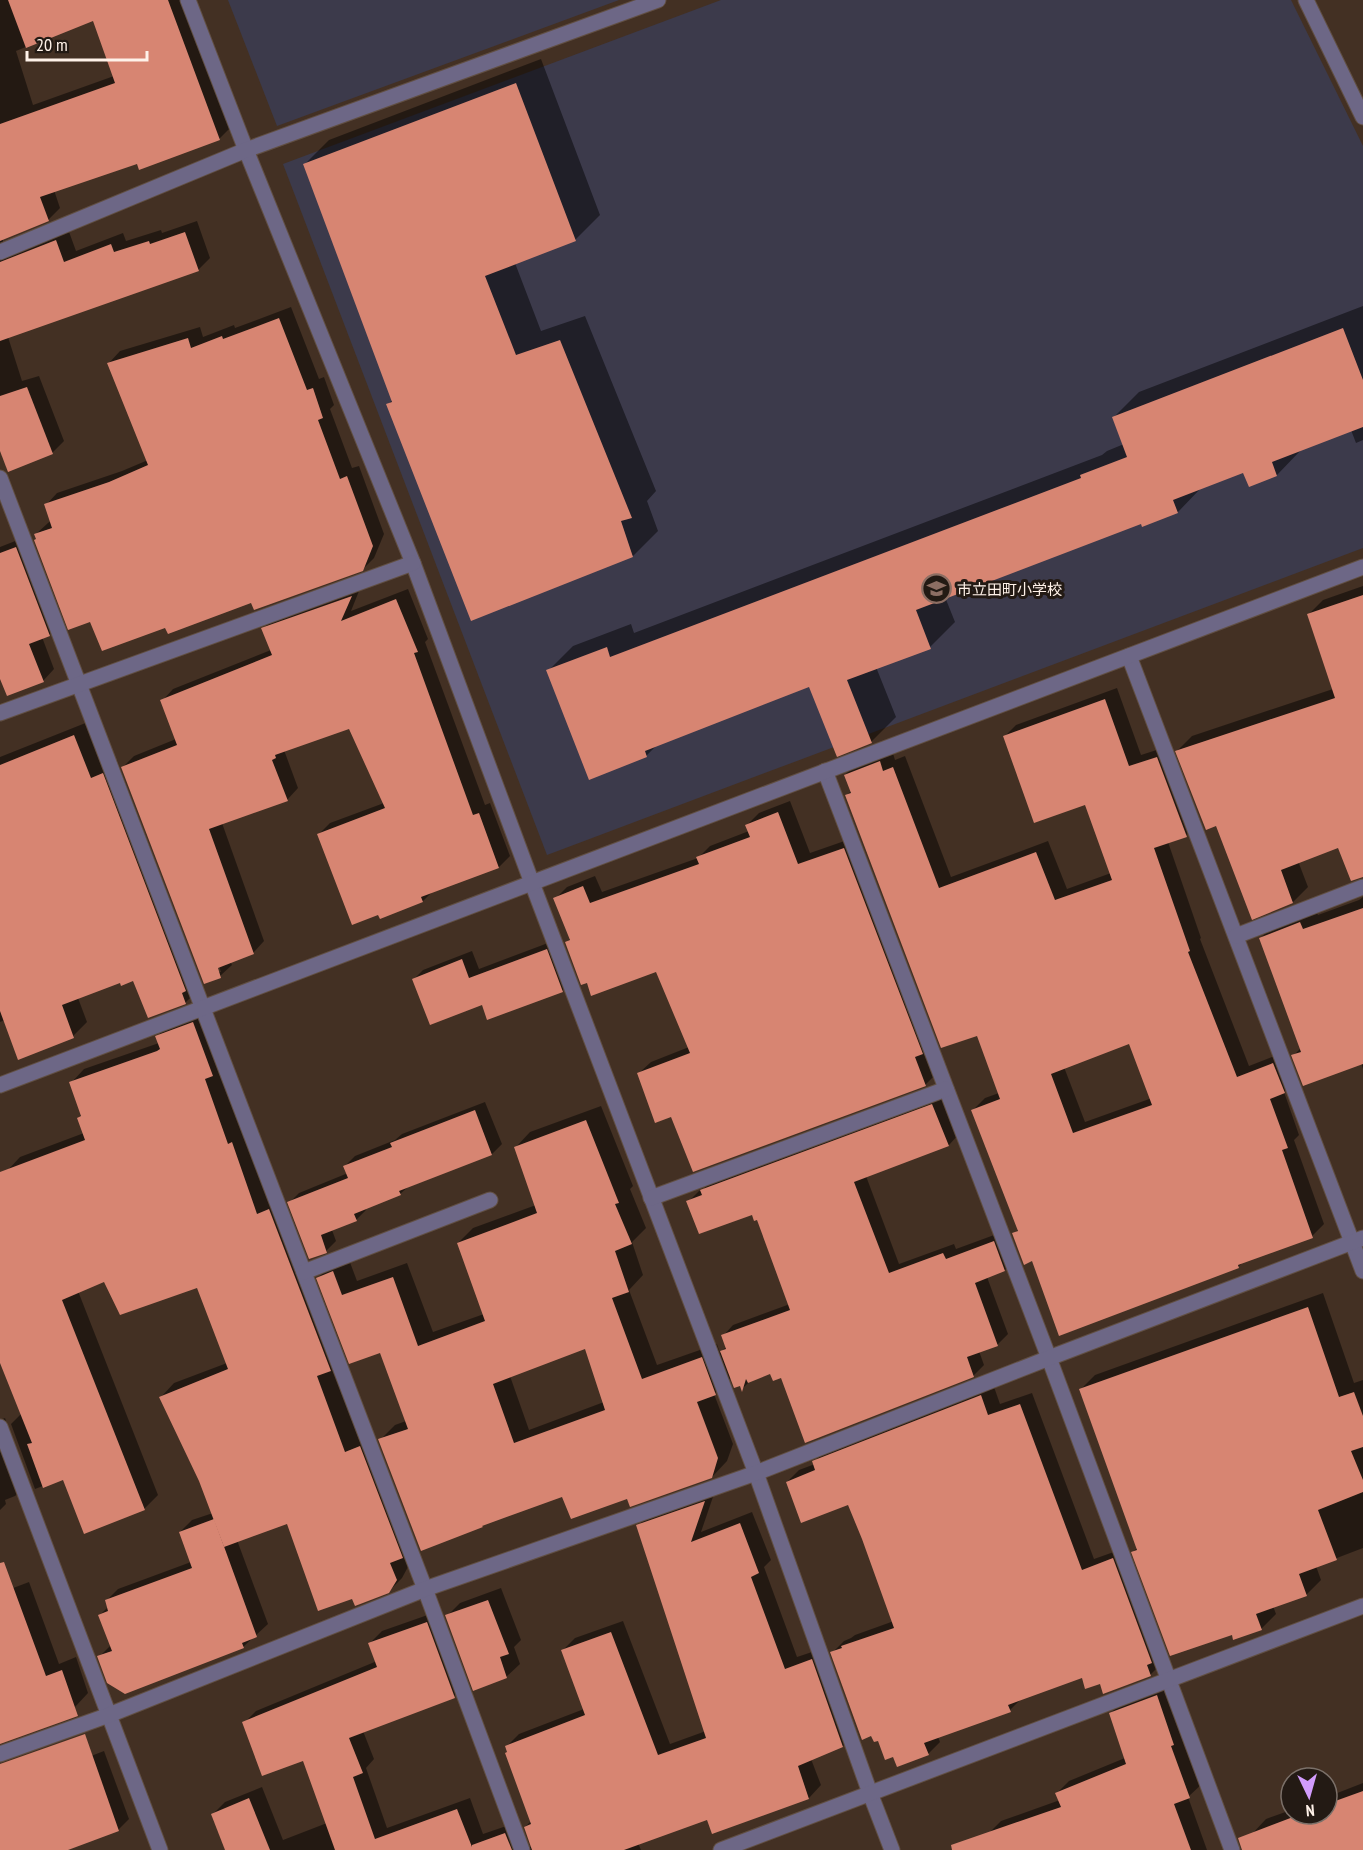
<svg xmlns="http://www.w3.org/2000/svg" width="1363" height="1850" viewBox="0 0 1363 1850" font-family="'PT Sans Narrow','Noto Sans JP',sans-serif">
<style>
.education{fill:#3c3a4b}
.shadow{fill:#0007;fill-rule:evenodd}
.building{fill:#d78572;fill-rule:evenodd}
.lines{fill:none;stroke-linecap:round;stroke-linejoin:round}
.minor-casing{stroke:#614f43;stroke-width:17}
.minor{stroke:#6d6786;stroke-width:15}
.labels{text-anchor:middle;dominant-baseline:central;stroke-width:6;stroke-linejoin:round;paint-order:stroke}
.poi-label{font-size:15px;fill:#fff2e9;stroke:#231a14;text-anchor:start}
</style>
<rect width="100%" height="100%" fill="#433023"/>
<g class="education">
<polygon points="228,0 619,0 277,126"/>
<polygon points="721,0 1291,0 1363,146 1363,548 547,855 283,164"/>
</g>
<g class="shadow">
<path d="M0 0H184L231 127 219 139 140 168 138 162 54 190 60 208 48 220 3 239V244L68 229 76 251 123 233 126 241 161 230 162 233 197 221 210 258 198 270 8 337 22 381 39 376 64 441 52 453 0 445ZM94 19 114 76 33 105 16 51Z"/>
<polygon points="541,59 600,215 575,240 515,263 541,331 585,316 656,491 647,501 658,531 633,556 388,405 392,400 304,165 329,140"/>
<polygon points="1363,306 1363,440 1356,443 1351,430 1301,450 1277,475 1250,485 1244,471 1202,487 1178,512 1143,525 1142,522 945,597 955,622 930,647 876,667 896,717 871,742 810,686 658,744 646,756 548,671 573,646 631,624 634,633 1102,455 1107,451 1124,444 1114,417 1139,392"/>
<polygon points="291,307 319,379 324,377 334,405 330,409 352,468 359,466 384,534 374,558 362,570 166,626 91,620 36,534 48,523 51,521 46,505 57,493 122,471 148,460 109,363 120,351 200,327 203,337 234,325 235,328"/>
<polygon points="28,536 61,623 49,635 42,637 54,669 43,681 0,675 0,547"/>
<path d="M361 586 351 611 408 589 428 639 425 642 485 805 490 803 510 856 499 867 433 891 423 901 380 917 379 913 353 923 319 834 330 823 384 803 350 727 284 750 298 788 287 800 222 823 264 941 253 953 230 961 232 965 220 976 205 982 123 767 134 756 176 739 162 701 173 689 271 650 263 629 274 618ZM217 960 221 972H218L214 961Z"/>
<polygon points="1363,586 1363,876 1339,846 1298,861 1308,887 1293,902 1217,825 1177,751 1192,736 1333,689 1308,615 1323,600"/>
<path d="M1117 688 1141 755 1169 746 1198 823 1186 835 1168 842 1201 938 1200 939 1249 1066 1285 1052 1296 1080 1284 1092 1299 1135 1294 1140 1324 1224 1312 1236 1244 1261 1238 1267 1033 1259 1014 1234 1019 1229 973 1110 985 1098 999 1093 977 1034 846 796 851 791 845 775 857 763 892 750 895 760 905 756 951 877 1048 841 1067 889 1111 873 1086 803 1004 737 1016 725ZM1130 1042 1152 1098 1085 1122 1064 1067Z"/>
<polygon points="88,722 105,765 117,760 199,976 195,979 199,989 185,1003 134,979 121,981 78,998 87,1022 73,1036 5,1020 0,1022 0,757"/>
<polygon points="790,801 810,853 856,837 937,1073 925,1085 672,1115 639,1073 651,1062 689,1047 657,970 587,981 567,942 571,938 555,899 567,887 595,876 602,892 698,858 710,846 749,831 747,825 759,813"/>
<polygon points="1363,897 1363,1069 1361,1063 1293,1056 1301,1048 1261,938 1275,923 1315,908 1318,915 1359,900"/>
<polygon points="556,940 572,981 562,991 483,1003 414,979 423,970 472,951 479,969"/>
<polygon points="206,1010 344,1356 332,1367 359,1439 374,1434 409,1565 402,1578 388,1592 353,1598 288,1522 237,1540 268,1624 243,1647 99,1657 111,1645 100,1615 108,1607 106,1601 118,1589 191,1562 180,1532 192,1520 213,1513 201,1480 161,1397 174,1383 227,1363 198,1286 105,1280 78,1291 158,1495 144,1509 64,1478 35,1489 11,1424 21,1414 0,1359 0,1184 7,1171 20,1157 84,1133 78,1118 82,1114 71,1083 84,1069 159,1043 157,1037 170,1023"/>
<path d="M943 1095 959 1134 949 1145 866 1176 899 1264 954 1244 956 1249 1005 1231 1015 1259 1005 1270 987 1277 1008 1334 998 1344 979 1351 984 1365 973 1376H782L771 1373 751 1380 742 1389 741 1384 732 1377 714 1394 733 1444 727 1461 712 1477 628 1497 563 1495 380 1440 395 1425 406 1421 381 1352 318 1278 333 1263 348 1257 357 1281 407 1263 433 1332 484 1314 458 1243 473 1228 536 1205 516 1147 530 1132 601 1106 633 1186 630 1189 646 1228 632 1242 643 1275 629 1290 657 1365 717 1344 720 1353 727 1346 723 1336 733 1325 790 1304 758 1218 752 1213 688 1202 699 1191 703 1190 712 1180ZM586 1347 604 1402 529 1430 510 1376Z"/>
<polygon points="485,1102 502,1144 492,1154 408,1187 400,1194 365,1208 366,1210 356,1220 332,1230 336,1241 326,1251 289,1203 299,1193 348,1173 345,1166 355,1156 395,1140 402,1134"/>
<polygon points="1323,1293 1354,1383 1363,1380 1363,1548 1316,1566 1321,1580 1306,1595 1273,1606 1276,1614 1261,1629 1233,1633 1133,1552 1137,1548 1080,1390 1095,1375"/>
<polygon points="993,1384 1000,1404 1032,1393 1094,1559 1125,1548 1162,1663 1150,1675 1101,1682 1083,1677 1021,1699 1010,1710 938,1737 940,1742 928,1754 894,1755 832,1653 844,1641 851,1638 855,1635 894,1621 849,1503 787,1482 799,1470 815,1464 814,1462 826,1450"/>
<polygon points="5,1418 29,1483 15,1496 5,1500 6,1504 0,1510 0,1420"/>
<polygon points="715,1491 701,1532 752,1512 771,1560 764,1567 797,1657 824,1648 855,1734 843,1746 811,1759 821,1785 809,1798 713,1832 708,1818 638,1843 641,1850 227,1850 213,1814 225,1802 262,1787 283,1840 327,1823 304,1759 244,1723 256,1711 377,1661 370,1643 382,1631 439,1611 466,1684 454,1696 363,1731 374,1759 366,1768 387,1828 470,1798 483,1834 518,1822 525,1842 529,1846 533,1848 525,1827 531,1821 507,1746 519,1734 584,1709 563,1650 575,1638 623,1621 670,1744 706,1731 638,1526 650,1514"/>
<polygon points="29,1582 59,1664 76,1657 88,1693 75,1707 2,1733 0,1726 0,1593"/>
<polygon points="501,1588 521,1640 514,1647 520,1664 506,1677 447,1616 460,1603"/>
<polygon points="1169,1683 1202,1784 1188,1797 1207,1850 994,1850 989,1833 1001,1821 1060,1800 1057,1793 1069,1781 1125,1758 1111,1713 1123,1701"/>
<polygon points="104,1751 129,1819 118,1830 64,1850 0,1850 0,1791"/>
<polygon points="1363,1783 1363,1850 1251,1850 1252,1834 1266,1819 1291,1810 1291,1814 1327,1814 1327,1797"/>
</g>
<g class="building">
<polygon points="8,0 168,0 220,140 139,170 137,164 40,197 49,221 0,241 0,124 115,83 93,21 26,48"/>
<polygon points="516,83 576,241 485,276 516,355 560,340 632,518 621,521 633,557 471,621 386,404 392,402 303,164"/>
<polygon points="185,232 199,271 0,341 0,262 56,240 64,262 111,244 114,252 149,241 150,244"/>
<polygon points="279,318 307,390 313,388 323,418 318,420 340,479 347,476 373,546 363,571 254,610 251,603 168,634 165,628 102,651 90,622 68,630 34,540 36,539 34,534 52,528 44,504 109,482 148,465 107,363 188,338 191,348 222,336 223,339"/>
<polygon points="1343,328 1363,380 1363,427 1272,462 1277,476 1249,487 1243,473 1173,500 1178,513 1142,527 1141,524 916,610 931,649 847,680 872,743 837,757 809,687 645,751 647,757 589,780 546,670 607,647 610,657 1081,478 1080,475 1127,457 1112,417"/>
<polygon points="27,387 53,454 8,472 0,451 0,396"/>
<polygon points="16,547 50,636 29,644 44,682 7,696 0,679 0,553"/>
<polygon points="1363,595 1363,877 1351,881 1338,848 1281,870 1293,903 1252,920 1216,826 1206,830 1175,751 1335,698 1307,614"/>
<polygon points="352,596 341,621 396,599 418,652 414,653 473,815 479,813 499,868 421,897 423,902 380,919 378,915 352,925 317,834 385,808 349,729 275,755 276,758 272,760 288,801 209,829 254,954 218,968 221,978 204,984 121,767 177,745 160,700 272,655 261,628"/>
<path d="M1105 699 1129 766 1157 757 1187 837 1154 848 1190 951 1188 952 1237 1077 1273 1063 1285 1093 1270 1099 1288 1148 1282 1150 1313 1238 1238 1265 1239 1268 1059 1336 1032 1261 1024 1265 1012 1233 1018 1231 971 1110 1000 1099 977 1036 941 1048 845 795 851 793 844 775 880 761 883 771 893 767 939 888 1036 852 1055 900 1112 880 1085 805 1034 823 1003 736ZM1129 1044 1152 1105 1073 1133 1051 1074Z"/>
<polygon points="74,735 91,778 103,773 186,991 182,993 186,1004 148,1018 133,981 121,986 120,983 62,1005 74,1038 18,1060 0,1011 0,765"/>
<polygon points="778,812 798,864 844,848 923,1054 915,1057 926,1086 693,1172 671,1117 655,1123 637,1073 690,1053 656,972 591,996 587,983 581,985 565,942 570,940 553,898 583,886 590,903 699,864 696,857 750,837 745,825"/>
<polygon points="1363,908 1363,1064 1303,1086 1291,1055 1301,1052 1259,938 1300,922 1303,929"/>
<polygon points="547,949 563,992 487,1020 482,1005 430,1025 412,979 462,959 469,978"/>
<polygon points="193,1022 213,1076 205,1079 228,1144 232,1142 257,1214 269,1209 331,1371 317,1376 345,1452 360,1446 403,1558 390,1563 397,1580 389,1593 355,1606 352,1599 318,1611 287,1524 224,1547 199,1481 159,1397 228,1369 197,1288 120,1315 104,1282 62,1300 145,1510 84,1534 63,1480 43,1488 27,1444 32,1443 0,1363 0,1172 85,1140 77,1118 81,1116 69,1082 157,1051 160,1049 155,1036"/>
<polygon points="932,1104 949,1146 854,1182 889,1273 943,1253 946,1259 994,1241 1005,1271 975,1283 998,1346 967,1357 974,1377 805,1443 781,1378 773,1381 770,1374 748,1383 746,1379 742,1392 740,1386 734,1388 720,1351 726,1349 721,1335 790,1310 757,1220 754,1221 752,1215 699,1234 686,1201 702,1195 700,1190"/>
<polygon points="475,1110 492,1155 399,1191 401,1195 354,1214 357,1221 321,1235 327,1253 309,1259 287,1202 348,1178 343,1166 392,1147 390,1143"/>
<path d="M586 1120 619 1203 615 1204 632 1244 615 1251 629 1292 612 1298 642 1379 702 1357 716 1395 697 1402 718 1458 712 1478 630 1507 627 1499 571 1519 562 1497 482 1526 483 1527 421 1551 378 1439 408 1429 380 1353 349 1364 316 1278 333 1271 342 1295 393 1277 418 1346 485 1321 457 1243 537 1213 514 1147ZM585 1349 605 1410 514 1443 493 1384Z"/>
<polygon points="1308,1307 1339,1397 1354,1392 1363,1416 1363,1447 1351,1451 1363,1480 1363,1492 1318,1510 1337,1560 1299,1574 1307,1596 1256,1614 1262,1630 1233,1640 1232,1635 1170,1656 1131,1552 1137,1550 1079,1389"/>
<polygon points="981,1395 988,1415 1020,1404 1082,1570 1113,1558 1152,1663 1147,1665 1151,1676 1103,1694 1100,1684 1085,1689 1082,1678 1008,1705 1011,1712 924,1743 929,1755 897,1767 893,1757 885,1760 878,1741 874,1742 871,1736 862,1740 830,1652 842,1648 841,1646 894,1628 862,1539 848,1505 801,1523 786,1482 815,1470 812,1461"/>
<polygon points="705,1501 691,1542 740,1523 759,1573 751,1577 785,1669 812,1659 843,1747 798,1766 809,1799 712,1834 707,1820 624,1850 532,1850 524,1827 531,1824 505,1753 507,1752 505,1746 585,1715 561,1650 611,1632 658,1755 706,1738 636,1525"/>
<polygon points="214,1519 257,1637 242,1643 244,1648 125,1694 107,1683 97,1656 112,1651 98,1615 108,1611 105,1600 192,1568 179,1532"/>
<polygon points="4,1562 46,1676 62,1670 78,1716 0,1744 0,1563"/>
<polygon points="488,1600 509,1654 500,1657 507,1678 473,1691 445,1615"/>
<polygon points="427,1622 455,1698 349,1738 363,1773 353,1777 375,1839 457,1809 472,1847 472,1845 505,1833 512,1850 335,1850 303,1761 262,1776 242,1722 377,1667 368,1643"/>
<polygon points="1157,1695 1174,1745 1171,1746 1190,1798 1174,1804 1191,1850 952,1850 951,1845 1061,1807 1055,1793 1126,1764 1109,1713"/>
<polygon points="85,1734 119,1831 68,1850 0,1850 0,1764"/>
<polygon points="1363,1791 1363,1850 1242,1850 1238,1838 1301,1814 1327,1814 1327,1804"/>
<polygon points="249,1798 270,1850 225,1850 211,1814"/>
</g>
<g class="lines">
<defs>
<g id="minor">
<polyline points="188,0 246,150 413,563 532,883 756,1473 870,1793 892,1850"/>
<polyline points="1306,0 1363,117"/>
<polyline points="0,252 246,150 658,0"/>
<polyline points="0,478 425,1589 522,1850"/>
<polyline points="1129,656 1363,1271"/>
<polyline points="0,713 413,563"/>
<polyline points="825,771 1049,1358 1232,1850"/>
<polyline points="1236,936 1363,887"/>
<polyline points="0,1085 1363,567"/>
<polyline points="651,1198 946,1089"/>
<polyline points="304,1272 490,1200"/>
<polyline points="0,1427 160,1850"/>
<polyline points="0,1754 109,1715 425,1589 756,1473 1049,1358 1363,1238"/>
<polyline points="721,1850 1363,1606"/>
</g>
</defs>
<use href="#minor" class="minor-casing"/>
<use href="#minor" class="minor"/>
</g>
<defs>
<symbol id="school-ring" viewBox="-11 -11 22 22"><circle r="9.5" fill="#231a14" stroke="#8d6e63" stroke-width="1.5"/><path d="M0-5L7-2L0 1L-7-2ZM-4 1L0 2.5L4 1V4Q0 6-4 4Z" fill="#8d6e63"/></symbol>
</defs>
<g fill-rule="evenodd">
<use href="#school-ring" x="920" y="572" width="33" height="33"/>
</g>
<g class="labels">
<g class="poi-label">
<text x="957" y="589">市立田町小学校</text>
</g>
</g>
<g transform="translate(1309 1796) rotate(175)"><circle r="28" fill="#231a14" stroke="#7b7069" stroke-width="1.5"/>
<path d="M0-4.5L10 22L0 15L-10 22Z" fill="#d29cfd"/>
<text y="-9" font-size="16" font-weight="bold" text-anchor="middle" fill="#fff2e9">N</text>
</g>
<path d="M27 51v9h120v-9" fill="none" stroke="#fff2e9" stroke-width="3"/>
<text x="36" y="51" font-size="18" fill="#fff2e9" stroke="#231a14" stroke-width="4.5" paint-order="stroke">20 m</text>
</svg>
